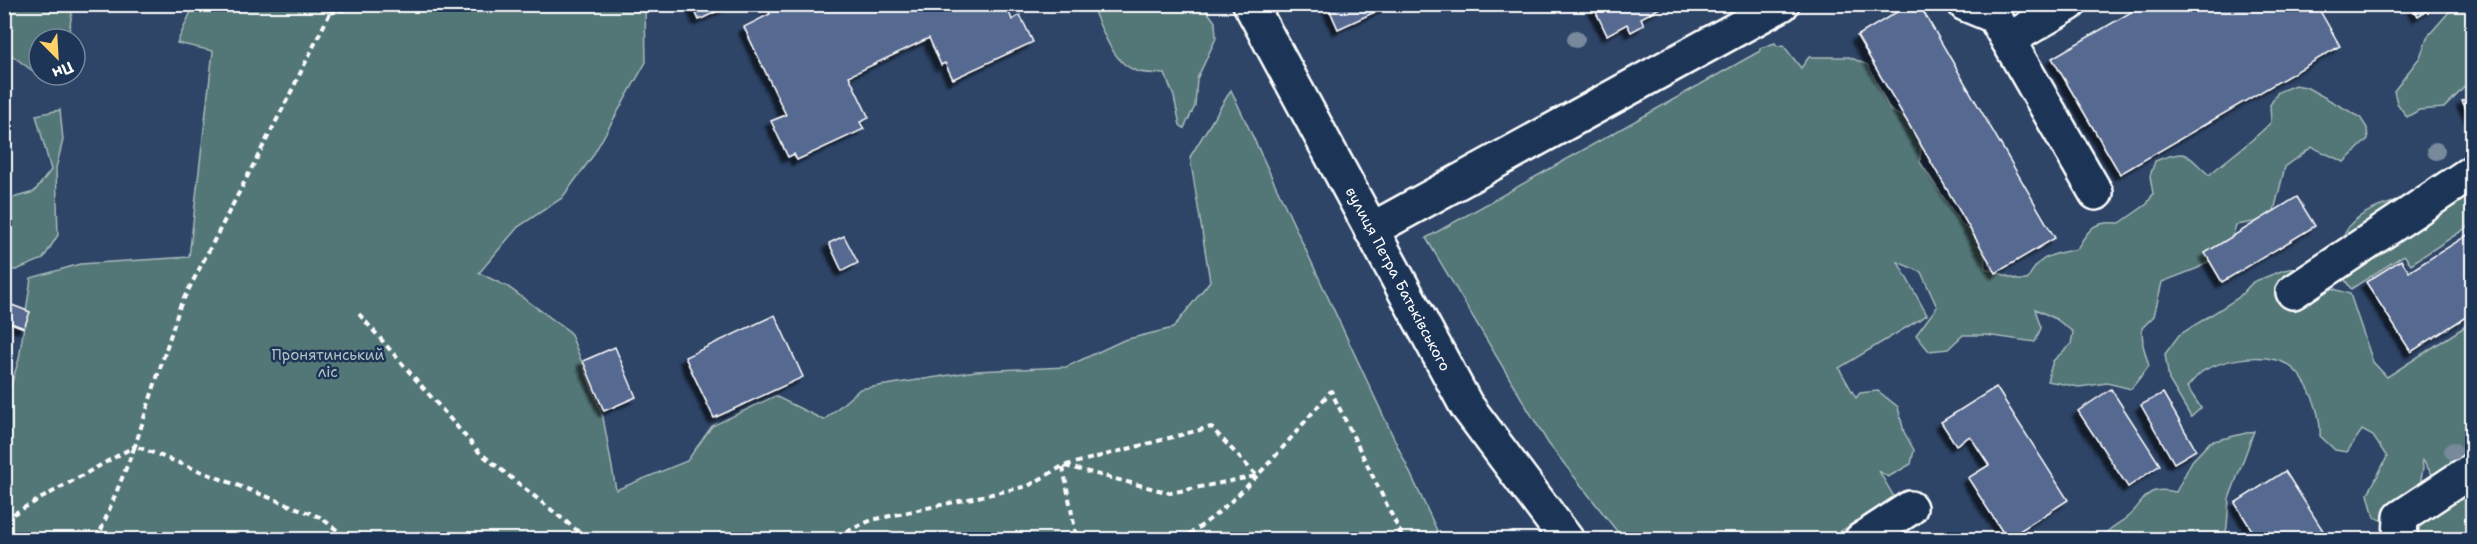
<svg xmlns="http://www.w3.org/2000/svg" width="2477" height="544" viewBox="0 0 2477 544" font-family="'Shantell Sans',sans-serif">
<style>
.green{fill:#537677;stroke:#a9babb;stroke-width:1.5}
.building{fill:#576991;stroke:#fff;stroke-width:1.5;filter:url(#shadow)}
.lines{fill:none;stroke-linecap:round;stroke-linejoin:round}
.minor-casing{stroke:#fff;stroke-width:38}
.path{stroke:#fff;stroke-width:4;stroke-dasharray:6 4.5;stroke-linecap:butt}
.minor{stroke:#1d3557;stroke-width:33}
.tree{fill:#77899a}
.labels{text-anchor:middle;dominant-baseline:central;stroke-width:5;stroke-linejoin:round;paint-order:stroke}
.street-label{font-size:15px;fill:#fff;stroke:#1d3557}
.park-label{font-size:15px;fill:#b2c1c2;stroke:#1d3557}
</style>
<defs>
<filter id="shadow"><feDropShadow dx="-5.5" dy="5.5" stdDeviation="1.5" flood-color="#0009"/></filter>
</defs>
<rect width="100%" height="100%" fill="#2e4568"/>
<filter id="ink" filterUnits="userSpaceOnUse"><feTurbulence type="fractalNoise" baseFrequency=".0167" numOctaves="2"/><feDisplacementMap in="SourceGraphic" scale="12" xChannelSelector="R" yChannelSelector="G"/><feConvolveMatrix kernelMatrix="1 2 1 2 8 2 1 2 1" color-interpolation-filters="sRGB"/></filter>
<g filter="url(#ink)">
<g class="green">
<path d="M2456 4 2472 5C2473 28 2477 69 2464 87 2458 95 2450 101 2444 108L2419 110 2407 117 2397 103 2394 91 2420 57 2428 36Z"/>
<polygon points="4,5 73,5 68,39 39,39 39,73 33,71 10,54 5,56"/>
<polygon points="194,5 647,5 645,9 646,62 592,157 562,198 518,227 479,273 508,287 570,332 603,417 616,490 687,461 712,426 775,396 824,420 860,389 976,371 1066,367 1124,340 1173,328 1210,281 1190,157 1231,90 1441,539 5,539 4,408 19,359 31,278 80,264 189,257 213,51 177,43"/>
<path d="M1091 5H1203L1215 22 1216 38 1197 79 1195 106 1184 128 1180 125 1174 97 1165 74C1156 73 1144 74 1136 71 1111 62 1101 26 1091 5Z"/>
<path d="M1775 43 1777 46 1783 45 1801 68 1809 57H1849L1868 65 1890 110 1922 128 1920 162 1962 225 1984 239 1985 268 2018 280H2027C2040 254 2051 255 2077 249 2090 226 2095 221 2120 223L2147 204 2153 194 2150 176 2155 161C2189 148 2184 153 2209 175 2229 157 2253 142 2271 122L2270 105 2278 92 2295 85 2306 87 2360 117 2367 128 2368 139 2344 162 2312 147 2285 167 2272 219 2236 225 2228 250 2198 268 2162 282 2154 316 2142 328 2143 345 2149 366 2131 389 2107 383 2079 387 2047 381 2053 361 2071 344 2073 332 2056 319 2035 309 2041 328 2035 342 1986 335H1963L1948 349 1929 351 1916 335 1937 307 1921 272 1898 262 1927 315 1839 368 1856 398 1860 393 1878 391 1898 407 1904 432 1914 450 1911 464 1888 477 1879 471 1894 497 1829 539H1623L1548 443 1426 238 1760 51V48Z"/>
<polygon points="60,110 63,140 56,168 58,235 43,259 16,270 5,269 5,200 34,192 51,170 36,115"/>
<polygon points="2472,190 2472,224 2411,264 2404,255 2351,289 2341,274"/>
<path d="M2415 198 2343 245C2340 215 2390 201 2415 198Z"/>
<path d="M2301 267 2325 286 2350 294 2373 362 2387 377 2472 322V455L2435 479 2422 459 2423 468 2414 518 2472 482V539H2412L2408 531 2374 517 2368 494 2387 457 2373 436 2362 430 2347 452 2335 450 2320 436C2322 410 2304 366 2276 360 2253 354 2223 360 2203 371 2197 375 2192 382 2187 387L2201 408 2191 417 2169 380 2165 354 2179 335 2238 298 2253 282 2284 270Z"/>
<path d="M2254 431 2229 499 2227 527 2224 539H2101C2108 528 2116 526 2126 518 2148 501 2141 485 2176 492L2192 461 2210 442Z"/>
</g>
<g class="building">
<polygon points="692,4 732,4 699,20"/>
<polygon points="766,4 993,4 995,8 1006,4 1012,20 1020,15 1033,42 953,79 945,63 941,65 929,38 849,76 869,118 860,122 864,129 797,160 794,154 788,157 771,121 786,115 744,27 770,14"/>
<polygon points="1327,4 1392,4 1338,29"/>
<polygon points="1592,4 1667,4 1641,18 1644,25 1631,32 1627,24 1607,35"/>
<polygon points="1910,4 1919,4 2055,238 1996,273 1857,36"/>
<polygon points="2145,4 2316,4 2340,46 2120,174 2052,58"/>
<polygon points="2411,4 2437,4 2418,16"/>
<polygon points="2472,95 2472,119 2462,101"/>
<polygon points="2297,197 2315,226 2222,282 2205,253"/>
<polygon points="2472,232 2472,313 2411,352 2366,282 2401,260 2409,272"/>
<polygon points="844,236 858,263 842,271 829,243"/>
<polygon points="12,305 30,312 24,328 6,321"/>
<polygon points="775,315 803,377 714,418 685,357"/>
<polygon points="615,347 636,397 604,411 583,361"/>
<polygon points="1996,387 2068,500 2007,539 1968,478 1989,465 1970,436 1956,445 1941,422"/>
<polygon points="2111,389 2160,465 2128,487 2078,411"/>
<polygon points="2163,393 2196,450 2174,463 2141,405"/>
<polygon points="2285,471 2329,540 2270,540 2267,535 2258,540 2235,503"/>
</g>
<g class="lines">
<defs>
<g id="minor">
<polyline points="1250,4 1466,405 1567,540"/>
<polyline points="1965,4 1994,16 2096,193"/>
<polyline points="2008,40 2069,4"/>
<polyline points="1371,230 1782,4"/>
<polyline points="2293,292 2472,172"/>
<polyline points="1861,540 1910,508"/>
<polyline points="2400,540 2401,517 2472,470"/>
</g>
</defs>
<use href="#minor" class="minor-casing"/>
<g class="path">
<polyline points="330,13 366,4"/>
<polyline points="359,314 479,452 589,540"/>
<polyline points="1065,466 1170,493 1256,476"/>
<polyline points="1063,467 1077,540"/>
<polyline points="4,519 135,446 180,306 284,106 330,13 329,4"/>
<polyline points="97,540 135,446 320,517 350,540"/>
<polyline points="827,540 872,520 1028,486 1063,466 1211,427 1257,476"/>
<path d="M1180 540C1241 503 1286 443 1331 391L1404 540"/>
</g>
<use href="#minor" class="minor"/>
</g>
<g class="tree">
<circle cx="1576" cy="39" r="9"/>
<circle cx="2436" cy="151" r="9"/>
<circle cx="2453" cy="451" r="9"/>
</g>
</g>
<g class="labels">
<g class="street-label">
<text transform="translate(1398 279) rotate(62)">вулиця Петра Батьківського</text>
</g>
<g class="park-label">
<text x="328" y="355">Пронятинський<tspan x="328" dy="17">ліс</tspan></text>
</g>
</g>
<rect width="2477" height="544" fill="none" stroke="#1d3557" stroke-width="24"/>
<rect x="12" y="12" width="2453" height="520" fill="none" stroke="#fff" stroke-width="2" filter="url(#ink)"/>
<g transform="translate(57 57) rotate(156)"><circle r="28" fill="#1d3557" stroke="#77869a" stroke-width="1.5"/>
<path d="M0-4.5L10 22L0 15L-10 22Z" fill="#ffd166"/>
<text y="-9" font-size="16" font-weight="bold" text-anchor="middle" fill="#ffffff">Пн</text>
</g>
</svg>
